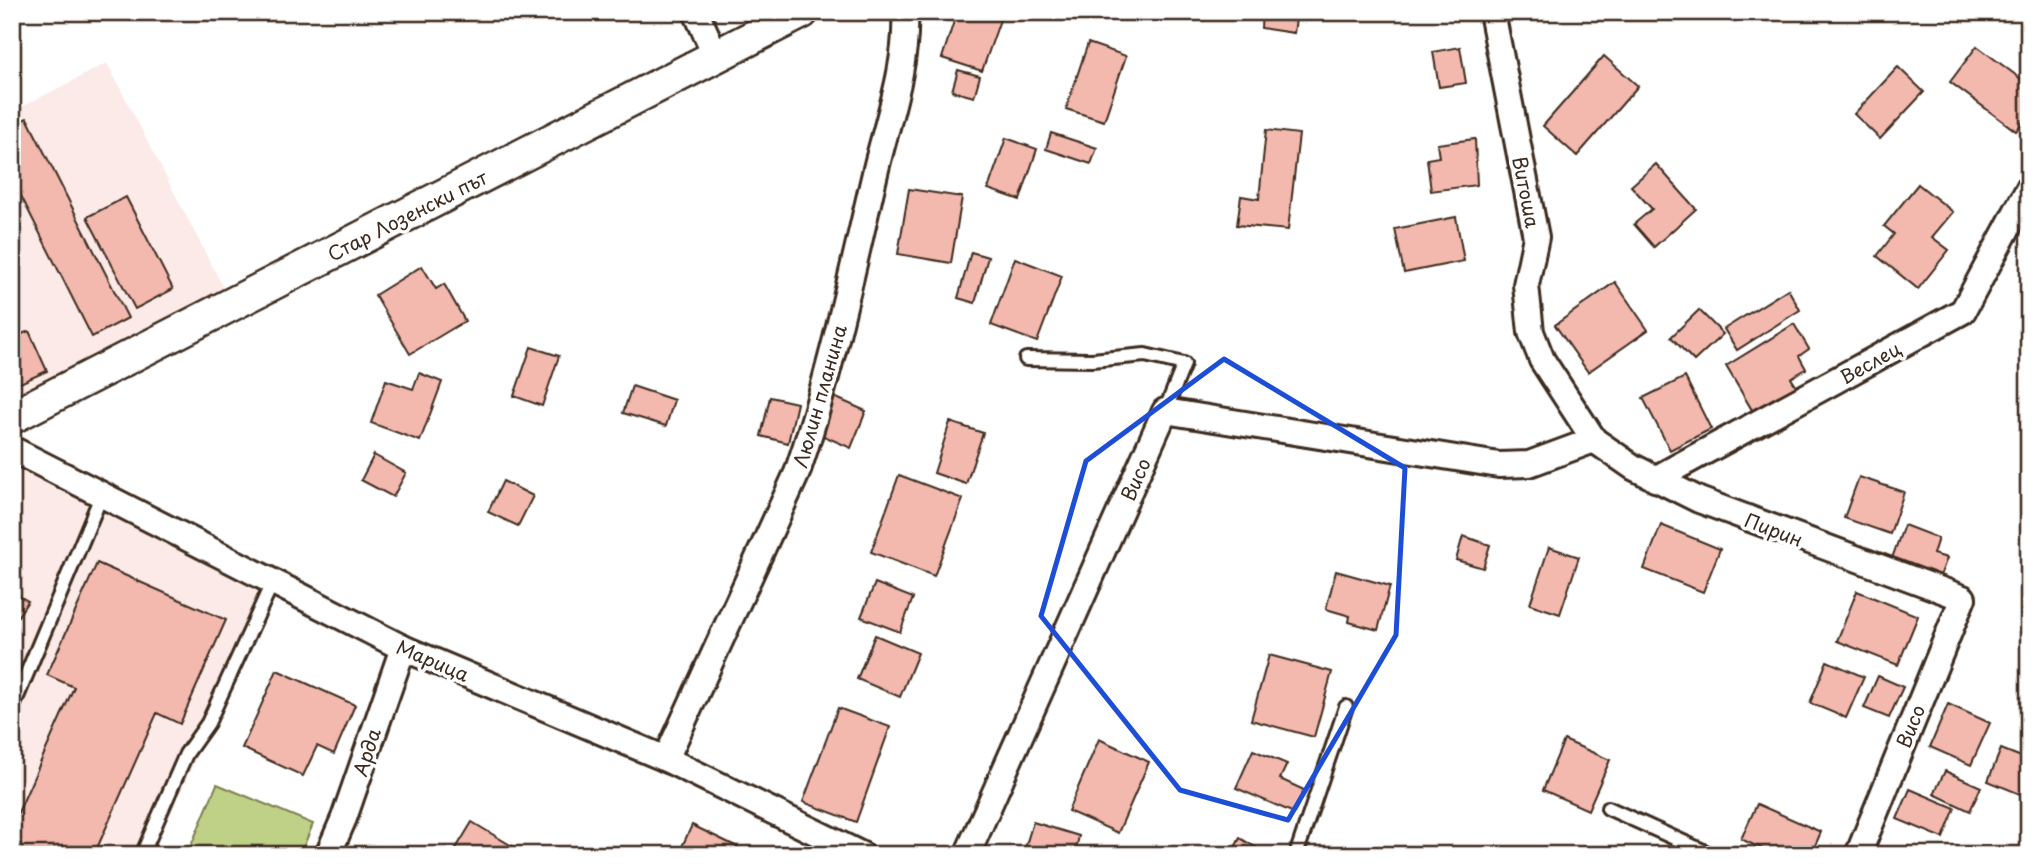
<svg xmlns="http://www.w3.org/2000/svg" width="2041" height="867" viewBox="0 0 2041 867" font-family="'Playpen Sans',sans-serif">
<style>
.built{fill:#fbeae7}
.green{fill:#bfd186;stroke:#7d7e52;stroke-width:2}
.building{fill:#f3b9af;stroke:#3b2a1e;stroke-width:2}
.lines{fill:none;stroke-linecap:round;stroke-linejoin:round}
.service-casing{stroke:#3b2a1e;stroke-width:18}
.minor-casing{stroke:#3b2a1e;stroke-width:30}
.tertiary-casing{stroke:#3b2a1e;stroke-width:37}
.service{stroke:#fff;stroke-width:12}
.minor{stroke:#fff;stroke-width:24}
.tertiary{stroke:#fff;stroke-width:32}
.marked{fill:none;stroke:#1d4ed8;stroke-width:5;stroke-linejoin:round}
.labels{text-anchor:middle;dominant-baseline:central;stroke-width:7;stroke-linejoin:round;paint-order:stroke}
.street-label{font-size:19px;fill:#3b2a1e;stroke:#fff}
</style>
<rect width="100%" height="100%" fill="#fff"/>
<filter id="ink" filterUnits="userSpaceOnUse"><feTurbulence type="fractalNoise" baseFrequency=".0143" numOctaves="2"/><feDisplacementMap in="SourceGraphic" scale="14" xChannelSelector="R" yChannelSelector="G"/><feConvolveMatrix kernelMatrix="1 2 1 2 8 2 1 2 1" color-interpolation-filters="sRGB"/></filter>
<g filter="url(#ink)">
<g class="built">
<polygon points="107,63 225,291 12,396 12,112"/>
<polygon points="12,449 276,583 152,855 12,855"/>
</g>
<polygon class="green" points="217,784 313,824 300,855 187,855"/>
<g class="building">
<polygon points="957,12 986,12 1001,17 982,71 942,58"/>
<polygon points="1262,12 1297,12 1294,33 1261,28"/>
<polygon points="1088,43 1126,56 1104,121 1066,109"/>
<polygon points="1977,46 2029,85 2029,114 2016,131 1950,82"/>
<polygon points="1460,47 1466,83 1439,87 1433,52"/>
<polygon points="1604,56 1638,86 1577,156 1543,126"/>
<polygon points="1898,67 1924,92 1880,139 1854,114"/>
<polygon points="958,70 980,76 974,97 952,91"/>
<polygon points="27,118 128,318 92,337 12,178 12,125"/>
<polygon points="1266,130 1299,134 1288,230 1237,225 1241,196 1259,199"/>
<polygon points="1051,133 1097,148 1091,164 1046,149"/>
<polygon points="1006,138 1037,149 1020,200 988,189"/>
<polygon points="1475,139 1477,185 1431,191 1427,159 1439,157 1437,144"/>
<polygon points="1656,164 1696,209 1654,247 1634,224 1652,209 1631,186"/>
<polygon points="1918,184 1953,212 1932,237 1949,250 1918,289 1877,256 1894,234 1884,226"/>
<polygon points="909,189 962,197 951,263 898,254"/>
<polygon points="126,197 173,289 135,309 87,217"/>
<polygon points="1456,217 1464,261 1404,273 1395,229"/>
<polygon points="971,252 988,257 975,303 958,298"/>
<polygon points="1015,258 1062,276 1037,342 991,325"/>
<polygon points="422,266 436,289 444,284 465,321 410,354 375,295"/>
<polygon points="1615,282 1648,330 1588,372 1555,325"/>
<polygon points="1788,289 1800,310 1737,350 1724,329"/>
<polygon points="1699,310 1723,334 1694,361 1671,337"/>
<polygon points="1794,324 1809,349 1799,356 1806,369 1791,378 1798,389 1755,415 1726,366"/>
<polygon points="29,331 47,371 18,384 12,372 12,338"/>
<polygon points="531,347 559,356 542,406 514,396"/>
<polygon points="419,373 442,382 420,441 371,423 386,380 413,389"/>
<polygon points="1685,377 1711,429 1670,450 1643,398"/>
<polygon points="632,386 674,400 666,426 623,413"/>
<polygon points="770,397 797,403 788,443 761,436"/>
<polygon points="834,397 866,411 851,448 819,434"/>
<polygon points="950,422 983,433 966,484 934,473"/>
<polygon points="374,455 406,473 393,497 361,480"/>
<polygon points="899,475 963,499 934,576 871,552"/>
<polygon points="1859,477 1904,492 1890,534 1844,518"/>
<polygon points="503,481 533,496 518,526 488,512"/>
<polygon points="1661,525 1720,549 1703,592 1644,569"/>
<polygon points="1904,525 1938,538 1933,554 1947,558 1939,579 1891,561"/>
<polygon points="1463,536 1490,545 1483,568 1456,560"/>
<polygon points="1549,547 1579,557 1560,614 1530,604"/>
<polygon points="97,563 226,620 180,724 157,713 94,855 12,855 12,826 74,687 47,675"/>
<polygon points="1336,571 1390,586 1378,630 1349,622 1350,616 1326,609"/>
<polygon points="875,583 913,598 900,632 861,617"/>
<polygon points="1857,591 1918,616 1898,665 1837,641"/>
<polygon points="12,592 28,601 12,625"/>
<polygon points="875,635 918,653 900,697 857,679"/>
<polygon points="1269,655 1332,672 1314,737 1251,720"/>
<polygon points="1827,661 1864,677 1846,718 1810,703"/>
<polygon points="277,670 355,705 334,754 317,746 303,776 242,748"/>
<polygon points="1878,676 1903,687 1889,718 1864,708"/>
<polygon points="1948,704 1990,723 1971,765 1930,747"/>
<polygon points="838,708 890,727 856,822 803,802"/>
<polygon points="1099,739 1149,762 1118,833 1068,811"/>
<polygon points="1564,740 1610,760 1588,810 1543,790"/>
<polygon points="2001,749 2029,760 2029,773 2020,794 1988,781"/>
<polygon points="1253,750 1287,764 1280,779 1304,790 1294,813 1236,788"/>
<polygon points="1945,771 1981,787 1970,811 1934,794"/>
<polygon points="1910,789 1955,808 1943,838 1897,819"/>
<polygon points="1757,804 1821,832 1811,855 1775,855 1741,839"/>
<polygon points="472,822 527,855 452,855"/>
<polygon points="1033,822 1079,836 1076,849 1095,855 1023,855"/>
<polygon points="692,825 754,855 678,855"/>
<polygon points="1240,838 1269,855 1231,855"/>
</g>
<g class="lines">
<defs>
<g id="service">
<polyline points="1026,359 1092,360 1145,355 1184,364 1165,411"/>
<polyline points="12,709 102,494"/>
<polyline points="1608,808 1712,855"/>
<polyline points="142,855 186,754 208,723 273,581"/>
<polyline points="1296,855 1346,707"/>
</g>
<g id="minor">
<polyline points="696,12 716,56"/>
<polyline points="1492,12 1536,237 1526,285 1531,332 1542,360 1594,440 1633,467 1699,500 1963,598 1858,855"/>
<polyline points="12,449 403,648 666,759 862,855"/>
<polyline points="1655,479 1963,311 2029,188"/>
<path d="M666 759 797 473C831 373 852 271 876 169 888 119 908 64 905 12"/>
<polyline points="328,855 344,818 403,648"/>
<polyline points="967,855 1165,411 1499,465 1529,464 1594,440"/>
</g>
<polyline id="tertiary" points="12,417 802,12"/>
</defs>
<use href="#service" class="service-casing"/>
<use href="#minor" class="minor-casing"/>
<use href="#tertiary" class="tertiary-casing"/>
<use href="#service" class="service"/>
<use href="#minor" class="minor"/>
<use href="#tertiary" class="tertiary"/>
</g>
</g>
<path class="marked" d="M1224 359 1405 468 1396 635 1288 820 1180 790 1041 616 1086 461Z"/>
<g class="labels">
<g class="street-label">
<text transform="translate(1527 192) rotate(79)">Витоша</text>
<text transform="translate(407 215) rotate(-27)">Стар Лозенски път</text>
<text transform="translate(1870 362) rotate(-29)">Веслец</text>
<text transform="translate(819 396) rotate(-74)">Люлин планина</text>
<text transform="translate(1135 479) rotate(-66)">Висо</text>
<text transform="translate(1774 529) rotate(21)">Пирин</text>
<text transform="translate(433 660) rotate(23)">Марица</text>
<text transform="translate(1910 726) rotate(-68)">Висо</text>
<text transform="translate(366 752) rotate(-72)">Арда</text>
</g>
</g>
<rect width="2041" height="867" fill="none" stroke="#fff" stroke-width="42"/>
<rect x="21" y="21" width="1999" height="825" fill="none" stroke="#3b2a1e" stroke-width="2.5" filter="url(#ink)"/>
</svg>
